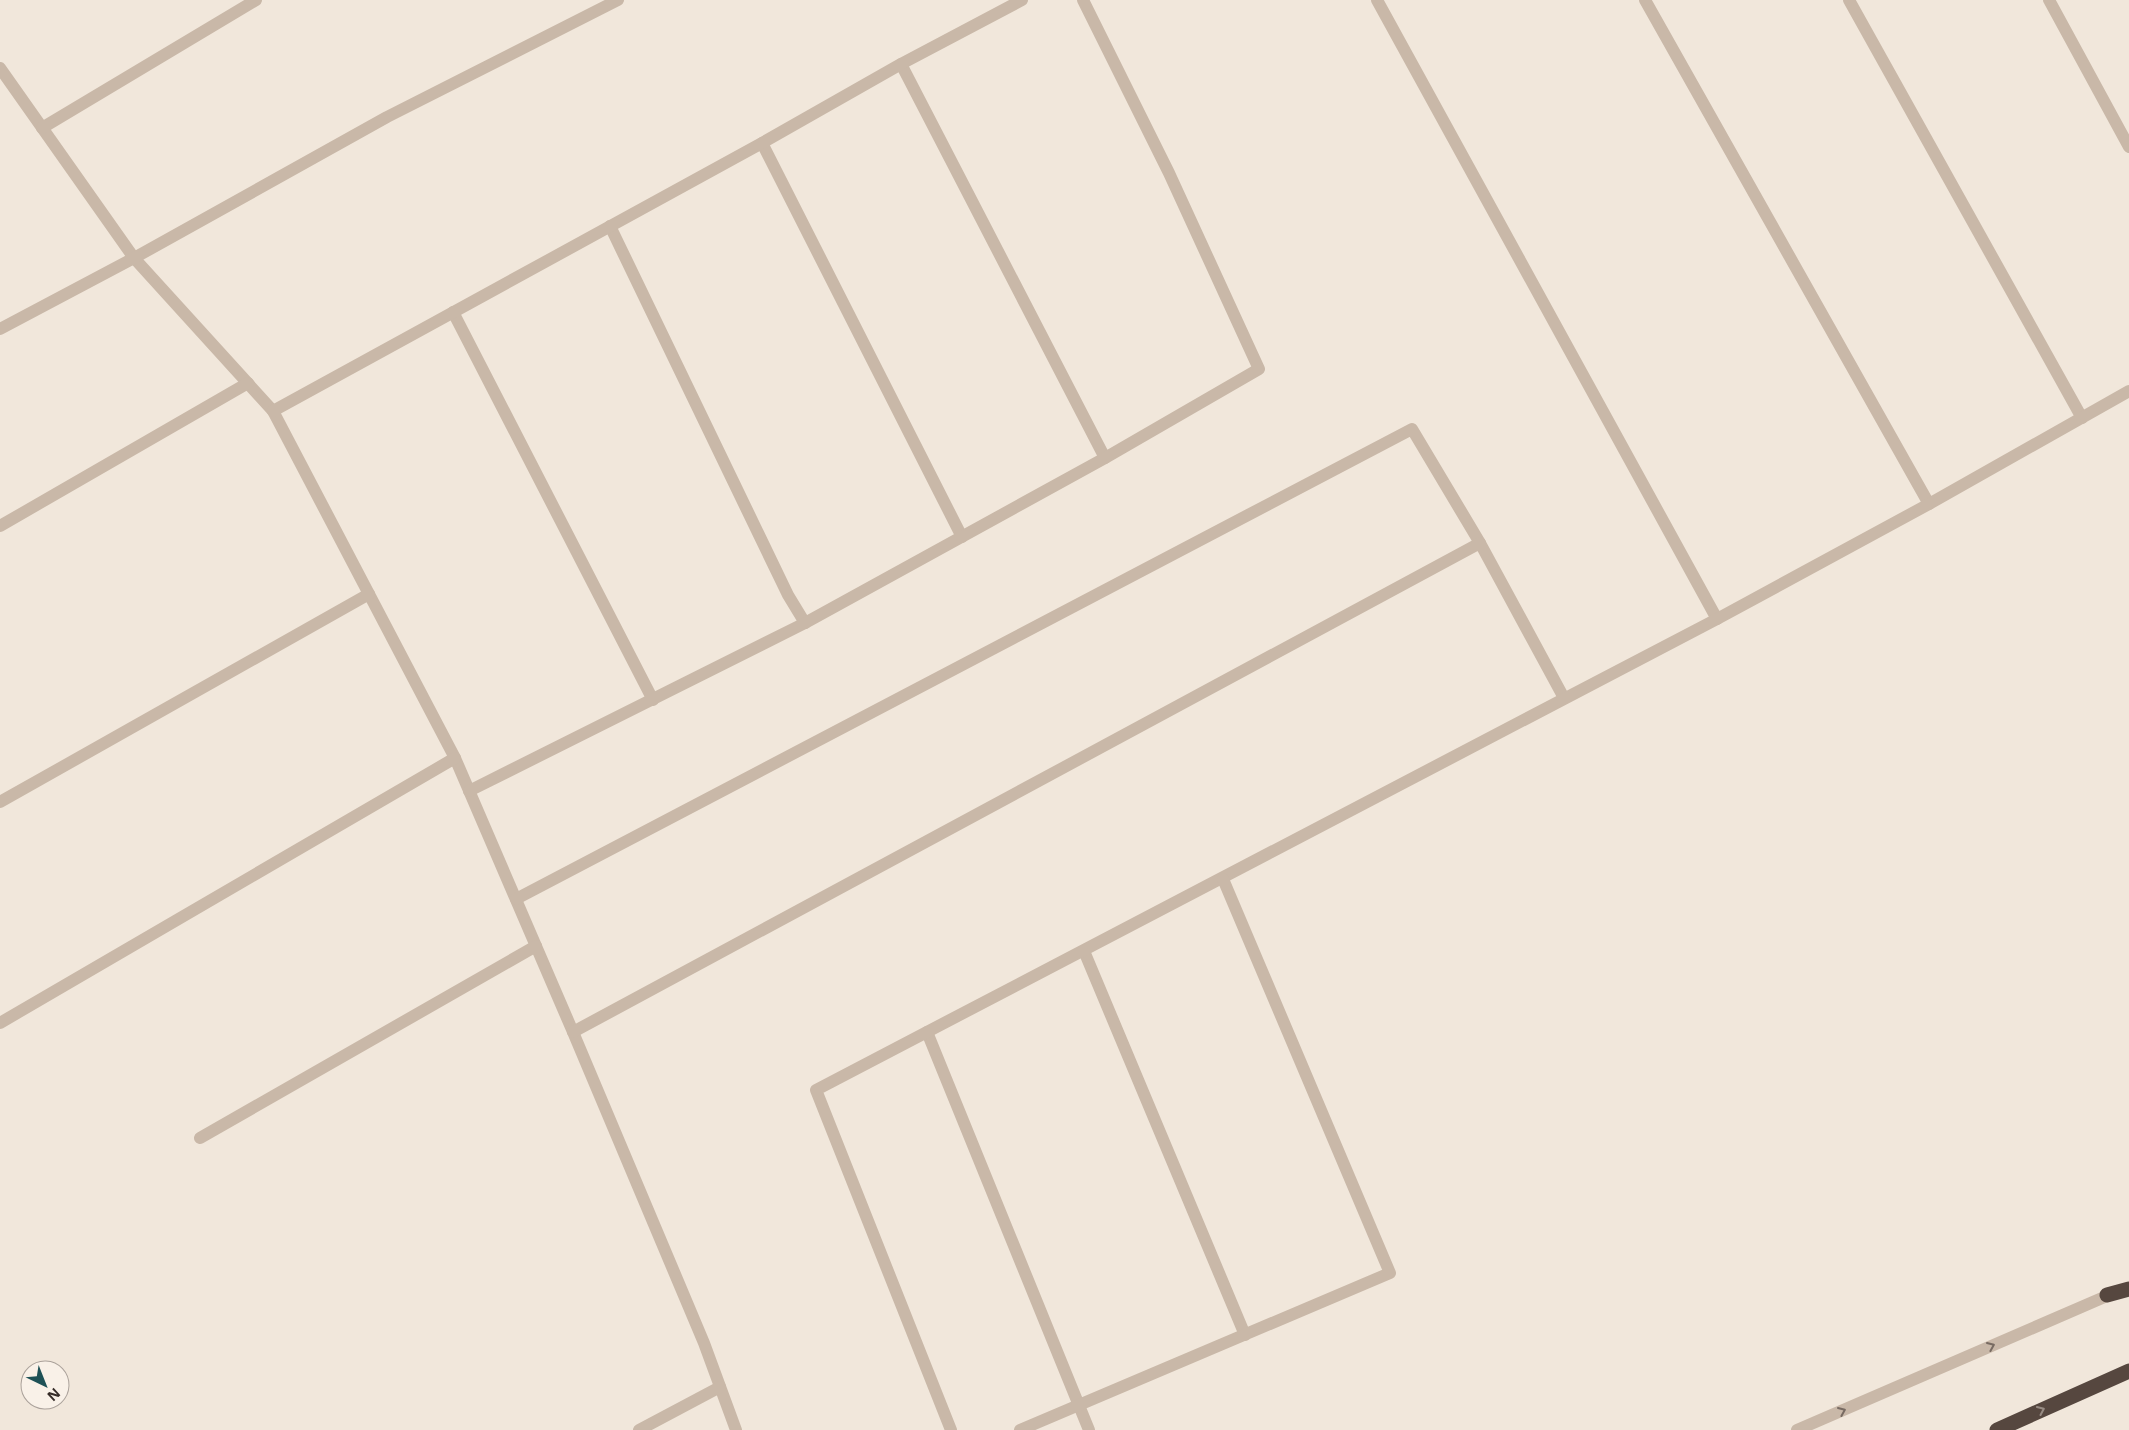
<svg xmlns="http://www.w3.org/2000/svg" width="2129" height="1430" viewBox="0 0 2129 1430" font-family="'Open Sans',sans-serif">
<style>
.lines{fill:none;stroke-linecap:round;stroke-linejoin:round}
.minor{stroke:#c9b8a8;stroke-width:12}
.highway{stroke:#56473f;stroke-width:15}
.oneway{stroke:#786b62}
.oneway2{stroke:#978b83}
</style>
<rect width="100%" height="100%" fill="#f1e7db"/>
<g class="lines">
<g class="minor">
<polyline points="1377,0 1717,619"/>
<polyline points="1645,0 1929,504"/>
<polyline points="1849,0 2082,418"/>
<polyline points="2049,0 2129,147"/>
<polyline points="901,64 1105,458"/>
<polyline points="0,68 134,258 273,411 455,758 573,1032 704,1343 736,1430"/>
<polyline points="42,128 256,0"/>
<polyline points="762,143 962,537"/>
<polyline points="610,226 788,595 805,623"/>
<polyline points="453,312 653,700"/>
<polyline points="0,329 134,258 387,117 618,0"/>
<polyline points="273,411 762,143 901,64 1022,0"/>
<polyline points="0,526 248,383"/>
<polyline points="469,791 805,623 1105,458 1259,369 1169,173 1083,0"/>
<polyline points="0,802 369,594"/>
<polyline points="516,899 1412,429 1480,543"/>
<polyline points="1084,951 1245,1335"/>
<polyline points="0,1023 455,758"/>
<polyline points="573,1032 1480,543 1564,698"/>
<polyline points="927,1032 1089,1430"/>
<polyline points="200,1138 536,946"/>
<polyline points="639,1430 720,1387"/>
<polyline points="951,1430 816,1090 1717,619 1929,504 2129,391"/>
<polyline points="1020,1430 1390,1273 1223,879"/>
<polyline points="1797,1430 2116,1292"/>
</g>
<g class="highway">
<polyline points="2107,1295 2129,1289"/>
<polyline points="1997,1430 2129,1371"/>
</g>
</g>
<defs><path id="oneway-chevron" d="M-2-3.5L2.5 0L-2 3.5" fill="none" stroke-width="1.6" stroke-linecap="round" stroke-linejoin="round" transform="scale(1.25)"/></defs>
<g class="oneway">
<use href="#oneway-chevron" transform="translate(1991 1346) rotate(-23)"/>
<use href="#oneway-chevron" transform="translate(1842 1411) rotate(-23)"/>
</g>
<use class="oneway2" href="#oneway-chevron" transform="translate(2041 1410) rotate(-24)"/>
<g transform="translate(45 1385) rotate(137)"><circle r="24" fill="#f9f1e8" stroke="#aba29b"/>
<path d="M0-4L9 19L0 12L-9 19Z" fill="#1e5156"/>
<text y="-8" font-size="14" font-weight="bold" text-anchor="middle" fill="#362c28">N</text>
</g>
</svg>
